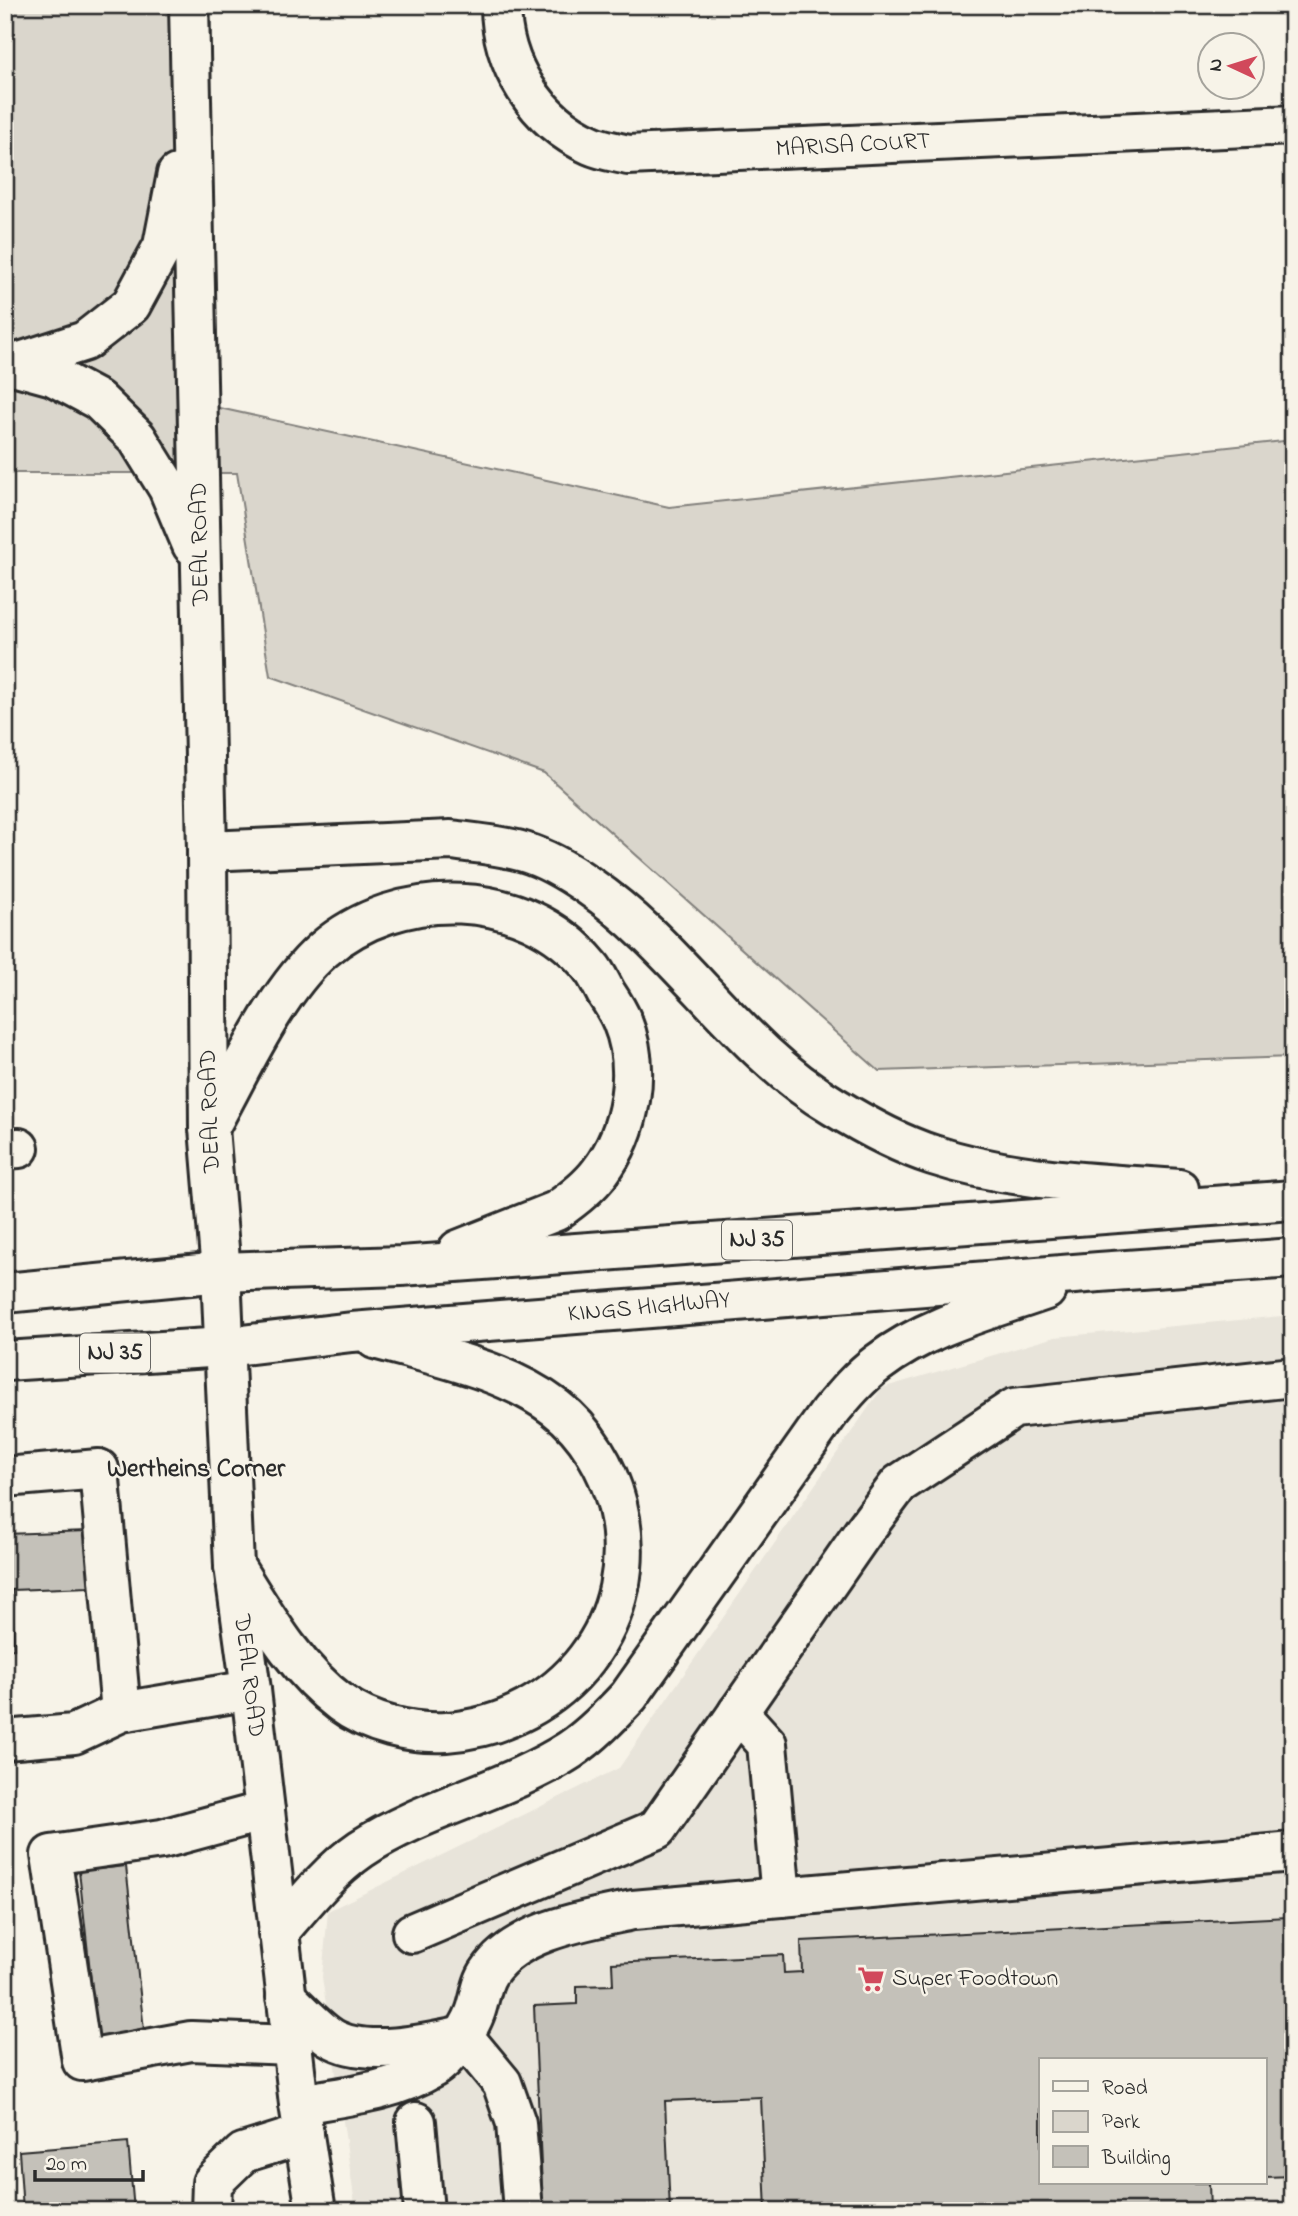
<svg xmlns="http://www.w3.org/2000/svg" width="1298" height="2216" viewBox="0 0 1298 2216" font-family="'Indie Flower',sans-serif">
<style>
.built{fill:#e8e4da;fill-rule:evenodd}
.green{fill:#dad6cc;stroke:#82807c;stroke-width:2}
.building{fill:#c4c1b9;stroke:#2b2b2b;stroke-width:2}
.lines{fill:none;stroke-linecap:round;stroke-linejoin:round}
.minor-casing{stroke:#2b2b2b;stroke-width:44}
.major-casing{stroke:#2b2b2b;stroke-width:44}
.minor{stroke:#f7f3e8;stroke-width:38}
.major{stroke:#f7f3e8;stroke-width:38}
.labels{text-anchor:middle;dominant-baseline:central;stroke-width:5;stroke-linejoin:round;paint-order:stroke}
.shield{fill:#f7f3e8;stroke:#686764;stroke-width:2}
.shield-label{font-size:23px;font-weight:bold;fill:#2b2b2b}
.street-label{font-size:24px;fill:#2b2b2b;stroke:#f7f3e8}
.poi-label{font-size:24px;fill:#2b2b2b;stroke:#f7f3e8;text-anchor:start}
.neighbourhood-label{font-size:26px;font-weight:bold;fill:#2b2b2b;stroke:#f7f3e8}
</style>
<rect width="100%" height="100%" fill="#f7f3e8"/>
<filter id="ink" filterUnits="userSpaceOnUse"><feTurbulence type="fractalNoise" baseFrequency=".0143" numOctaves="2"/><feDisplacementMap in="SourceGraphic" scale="14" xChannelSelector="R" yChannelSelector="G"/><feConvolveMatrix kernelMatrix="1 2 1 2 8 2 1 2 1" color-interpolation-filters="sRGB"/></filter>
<g filter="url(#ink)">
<path class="built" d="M1293 1315V2211H356L322 1977 328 1911 619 1768 882 1388 1055 1337ZM1041 2060H1265V2183H1041Z"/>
<polygon class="green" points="5,5 211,5 210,406 669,507 1293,440 1293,1057 879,1071 544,773 270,676 237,473 5,473"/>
<g class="building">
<polygon points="87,1531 89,1587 12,1590 14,1649 5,1650 5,1534"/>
<polygon points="126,1866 145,2039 98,2044 79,1871"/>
<polygon points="1289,1917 1293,1996 1285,1997 1293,2176 1265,2177 1265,2060 1041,2060 1041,2183 1209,2183 1210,2211 766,2211 761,2097 665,2101 670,2211 543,2211 534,2006 577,2004 577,1986 613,1985 612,1963 783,1955 784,1973 802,1972 801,1941"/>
<polygon points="128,2142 134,2211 23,2211 19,2151"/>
</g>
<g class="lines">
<defs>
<g id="minor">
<polyline points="189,5 207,851 209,1128 221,1272 234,1566 251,1690 299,2104 316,2211"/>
<path d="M501 5C501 64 536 121 591 145 602 150 616 152 628 155L1293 125"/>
<polyline points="9,364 53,376 98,400 137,438 168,488 192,545"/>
<polyline points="14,364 85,341 131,305 163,246 177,174"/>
<polyline points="5,1149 19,1148"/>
<polyline points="5,1477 99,1469 121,1712"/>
<polyline points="738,1712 767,1744 781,1897"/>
<polyline points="5,1740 74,1734 121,1712 251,1690"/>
<polyline points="265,1811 162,1839 51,1855 82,2061 191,2041 293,2045"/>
<polyline points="412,1933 657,1829 864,1531 899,1484 1014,1408 1293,1377"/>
<path d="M286 1997C300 2010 314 2026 330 2037 363 2058 427 2044 463 2036"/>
<polyline points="463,2036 502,2083 516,2123 523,2211"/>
<path d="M299 2104C345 2096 393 2092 433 2068 448 2060 469 2029 475 2013 480 2000 481 1983 489 1972 517 1930 587 1920 633 1910L1293 1852"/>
<polyline points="416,2122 424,2211"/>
<polyline points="211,2211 212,2183 243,2153 304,2134"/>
</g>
<g id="major">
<path d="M207 851 451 840C476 843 500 845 524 852 548 859 569 872 589 886 680 948 738 1050 833 1106 864 1125 898 1144 933 1155 1012 1181 1097 1183 1179 1189"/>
<path d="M209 1128C240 1073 275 992 323 950 398 885 525 886 590 966 597 974 601 984 606 993 612 1002 618 1011 622 1021 642 1069 631 1131 600 1172 589 1187 572 1200 556 1211L458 1250"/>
<polyline points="5,1293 221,1272 401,1266 1293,1200"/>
<polyline points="5,1361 225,1347 352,1332 1099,1272 1293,1258"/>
<path d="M234 1566C265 1615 294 1668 341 1703 369 1724 411 1734 446 1732 563 1724 646 1621 617 1504 608 1468 586 1431 556 1408 505 1369 435 1356 375 1339"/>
<path d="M278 1933C303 1904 329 1871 361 1849 424 1807 507 1791 570 1750 592 1735 611 1715 629 1696L829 1413C844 1395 859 1377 878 1363 926 1326 989 1310 1046 1290"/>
</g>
</defs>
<use href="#minor" class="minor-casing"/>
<use href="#major" class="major-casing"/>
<use href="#minor" class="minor"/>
<use href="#major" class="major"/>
</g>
</g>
<defs>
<symbol id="supermarket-bare" viewBox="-9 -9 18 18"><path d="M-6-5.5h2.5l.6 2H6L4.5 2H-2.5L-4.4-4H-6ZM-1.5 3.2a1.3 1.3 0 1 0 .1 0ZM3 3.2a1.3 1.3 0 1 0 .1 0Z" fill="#d1495b" stroke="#f7f3e8" stroke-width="2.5" paint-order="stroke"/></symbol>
</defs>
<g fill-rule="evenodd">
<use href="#supermarket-bare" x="852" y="1960" width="38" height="38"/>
</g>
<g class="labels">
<g class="shield">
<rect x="722" y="1220.5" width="70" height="39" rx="5"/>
<rect x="80" y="1333.5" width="70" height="39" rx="5"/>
</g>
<g class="shield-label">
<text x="757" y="1240">NJ 35</text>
<text x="115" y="1353">NJ 35</text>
</g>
<g class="street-label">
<text transform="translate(853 146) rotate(-3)">MARISA COURT</text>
<text transform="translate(201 544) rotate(-91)">DEAL ROAD</text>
<text transform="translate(211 1111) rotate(-92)">DEAL ROAD</text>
<text transform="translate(649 1308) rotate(-5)">KINGS HIGHWAY</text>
<text transform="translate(248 1676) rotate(83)">DEAL ROAD</text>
</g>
<g class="poi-label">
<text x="892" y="1979">Super Foodtown</text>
</g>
<g class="neighbourhood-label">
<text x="196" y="1470">Wertheins Corner</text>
</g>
</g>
<rect width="1298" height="2216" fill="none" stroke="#f7f3e8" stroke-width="28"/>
<rect x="14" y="14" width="1270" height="2188" fill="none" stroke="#2b2b2b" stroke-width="2.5" filter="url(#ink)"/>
<rect x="1039" y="2058" width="228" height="126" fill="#f7f3e8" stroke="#a5a39c" stroke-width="2"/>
<rect x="1053" y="2081" width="35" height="10" fill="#f7f3e8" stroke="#a5a39c" stroke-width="2"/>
<text x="1102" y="2094" font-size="21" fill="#2b2b2b">Road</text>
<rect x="1053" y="2111" width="35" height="21" fill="#dad6cc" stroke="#a5a39c" stroke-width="2"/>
<text x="1102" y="2128" font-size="21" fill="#2b2b2b">Park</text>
<rect x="1053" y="2146" width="35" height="21" fill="#c4c1b9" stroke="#a5a39c" stroke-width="2"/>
<text x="1102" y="2164" font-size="21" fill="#2b2b2b">Building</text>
<g transform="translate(1231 66) rotate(274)"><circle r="33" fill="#f7f3e8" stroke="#a5a39c" stroke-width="2"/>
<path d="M0-5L12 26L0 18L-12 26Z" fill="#d1495b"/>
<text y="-10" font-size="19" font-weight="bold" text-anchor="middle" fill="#2b2b2b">N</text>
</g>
<path d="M35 2170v10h108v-10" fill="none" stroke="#2b2b2b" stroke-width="3.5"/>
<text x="46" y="2170" font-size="21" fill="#2b2b2b" stroke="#f7f3e8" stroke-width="5" paint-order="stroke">20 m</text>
</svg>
